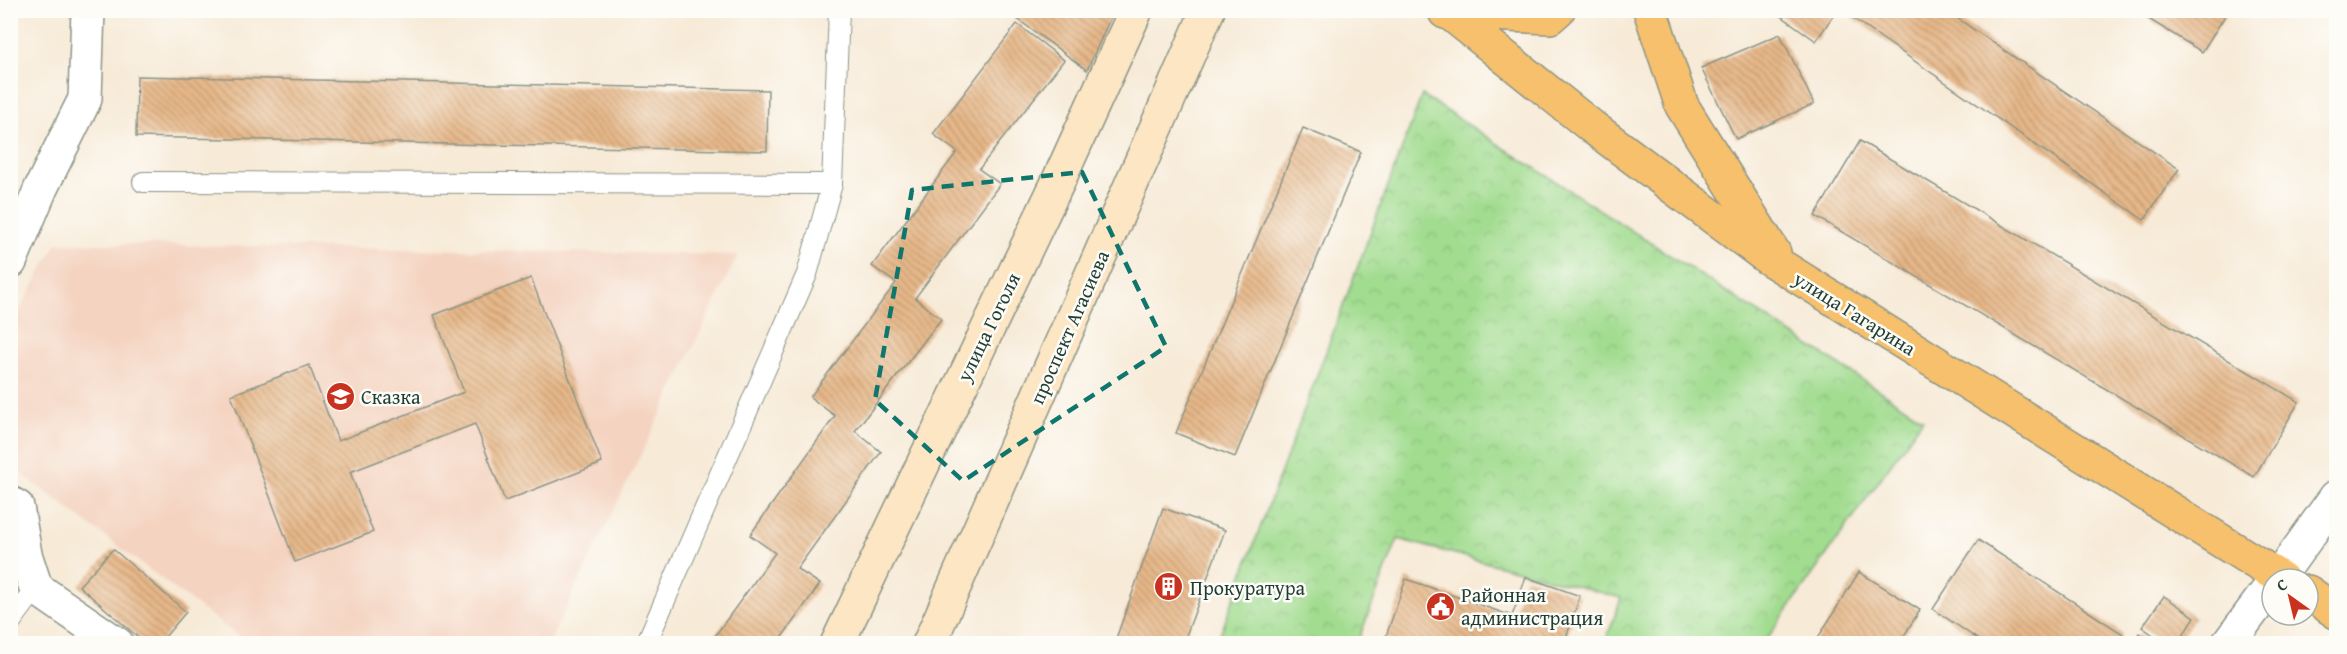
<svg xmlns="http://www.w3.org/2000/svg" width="2347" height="654" viewBox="0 0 2347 654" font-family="'Gentium Book Plus',serif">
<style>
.built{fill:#f4d3c0}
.park{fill:url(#park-crowns);stroke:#608c62;stroke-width:1.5}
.building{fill:url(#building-back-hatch)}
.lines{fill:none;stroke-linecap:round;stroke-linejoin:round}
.lane-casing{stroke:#8b9486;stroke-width:22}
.street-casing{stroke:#8b9486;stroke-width:36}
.secondary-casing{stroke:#8b9486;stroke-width:36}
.primary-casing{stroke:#8b9486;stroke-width:36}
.lane{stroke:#fff;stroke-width:20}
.street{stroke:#fff;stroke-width:33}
.secondary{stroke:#fce6c4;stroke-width:33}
.primary{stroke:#f7c06c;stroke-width:33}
.marked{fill:none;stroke:#0f766e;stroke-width:4.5;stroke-dasharray:12 8;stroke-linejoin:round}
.labels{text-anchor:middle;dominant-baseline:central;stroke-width:5;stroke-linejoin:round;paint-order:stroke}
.street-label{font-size:20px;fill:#1f3d34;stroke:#fdfcf7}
.poi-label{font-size:20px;fill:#1f3d34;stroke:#fdfcf7;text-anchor:start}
</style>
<defs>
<pattern id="park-crowns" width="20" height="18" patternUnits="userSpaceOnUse" patternTransform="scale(1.5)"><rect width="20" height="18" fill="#a1dc8f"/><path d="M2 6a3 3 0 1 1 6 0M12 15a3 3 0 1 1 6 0" fill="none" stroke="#8abe7c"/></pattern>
<pattern id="building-back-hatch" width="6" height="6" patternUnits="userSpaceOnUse" patternTransform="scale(1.5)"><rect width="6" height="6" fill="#e7b889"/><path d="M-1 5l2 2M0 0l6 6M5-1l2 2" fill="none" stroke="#bb9771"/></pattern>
</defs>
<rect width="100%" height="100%" fill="#fdfcf7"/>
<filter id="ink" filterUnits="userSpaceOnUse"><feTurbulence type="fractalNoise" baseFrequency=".0167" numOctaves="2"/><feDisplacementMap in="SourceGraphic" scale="12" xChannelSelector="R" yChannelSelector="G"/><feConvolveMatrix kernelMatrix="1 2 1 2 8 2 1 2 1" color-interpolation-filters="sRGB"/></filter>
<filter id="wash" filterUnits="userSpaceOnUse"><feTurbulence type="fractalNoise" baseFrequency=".008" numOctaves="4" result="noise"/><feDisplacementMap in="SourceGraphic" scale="24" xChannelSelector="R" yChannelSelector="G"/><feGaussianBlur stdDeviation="1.35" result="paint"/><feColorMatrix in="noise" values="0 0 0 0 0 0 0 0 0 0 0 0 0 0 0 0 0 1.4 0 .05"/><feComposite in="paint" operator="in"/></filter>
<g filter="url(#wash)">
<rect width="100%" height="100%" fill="#f7ead7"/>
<polygon class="built" points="57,243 738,255 549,643 247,643 11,466 11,325"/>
<polygon class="park" points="1422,95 1923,419 1764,643 1605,643 1621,598 1398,539 1357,643 1217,643"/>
<g id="blocks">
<g class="building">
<polygon points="1005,10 1114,10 1087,70"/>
<polygon points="1773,10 1837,10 1816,41"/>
<polygon points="1841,10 1945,10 2179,169 2144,220"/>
<polygon points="2134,10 2217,10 2225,16 2202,52"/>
<polygon points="1017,24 1064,60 979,169 1000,184 915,298 941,319 855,431 881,452 797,569 820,584 777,644 709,644 775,553 750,535 835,416 810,397 896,283 872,266 957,152 933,134"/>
<polygon points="1780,34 1814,104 1736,139 1701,68"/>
<polygon points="137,76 768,90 767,151 136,137"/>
<polygon points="1303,128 1361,152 1235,457 1176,433"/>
<polygon points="1860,141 2299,402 2254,477 1815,216"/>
<polygon points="531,278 602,463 505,501 475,424 350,472 373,532 295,562 231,395 309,365 338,441 464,392 434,315"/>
<polygon points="1163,508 1225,530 1183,644 1114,644"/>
<polygon points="1978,540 2123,634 2116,644 1985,644 1933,609"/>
<polygon points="113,549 186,612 159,644 146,644 79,586"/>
<polygon points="1859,572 1920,610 1899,644 1814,644"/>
<polygon points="1526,577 1580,596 1564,644 1396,644 1385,639 1406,579 1512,616"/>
<polygon points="2164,596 2195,617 2177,644 2166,644 2142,627"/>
<polygon points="2139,633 2155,644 2132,644"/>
</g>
</g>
</g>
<g filter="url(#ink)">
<use href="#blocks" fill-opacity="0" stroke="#8b9486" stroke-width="1.5"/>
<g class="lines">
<defs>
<g id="lane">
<polyline points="143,182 832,184"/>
<polyline points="10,623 36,588"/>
<polyline points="646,644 807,274 832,184 839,10"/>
</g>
<g id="street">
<polyline points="10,262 41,188 85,99 88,10"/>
<polyline points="10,503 17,507 25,554 36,588 117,644"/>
<polyline points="2277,579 2336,497"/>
<polyline points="2228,644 2272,585"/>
</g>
<g id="secondary">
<polyline points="837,644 1057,184 1136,10"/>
<polyline points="929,644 1208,10"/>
</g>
<g id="primary">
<polyline points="1650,10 1682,106 1774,253"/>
<polyline points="1445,12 1550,17 1558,10"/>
<polyline points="1451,14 1591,126 1768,258 2282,579"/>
<polyline points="2308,592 2336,612"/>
</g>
</defs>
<use href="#lane" class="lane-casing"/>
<use href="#street" class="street-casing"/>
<use href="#secondary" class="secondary-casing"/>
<use href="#primary" class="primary-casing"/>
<use href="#lane" class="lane"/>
<use href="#street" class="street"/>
<use href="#secondary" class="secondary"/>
<use href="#primary" class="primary"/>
</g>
</g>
<path class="marked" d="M1082 172 1166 347 963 481 875 400 912 190Z"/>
<defs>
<symbol id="school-disc" viewBox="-11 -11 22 22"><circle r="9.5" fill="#c8321e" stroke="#fdfcf7"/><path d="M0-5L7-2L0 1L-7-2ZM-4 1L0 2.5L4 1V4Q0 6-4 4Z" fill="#fff"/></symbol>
<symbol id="building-disc" viewBox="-11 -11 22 22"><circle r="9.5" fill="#c8321e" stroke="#fdfcf7"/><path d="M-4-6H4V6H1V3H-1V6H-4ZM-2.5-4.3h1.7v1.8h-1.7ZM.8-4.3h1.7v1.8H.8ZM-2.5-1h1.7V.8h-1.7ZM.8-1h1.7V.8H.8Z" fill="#fff"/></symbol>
<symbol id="civic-disc" viewBox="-11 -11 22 22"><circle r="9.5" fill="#c8321e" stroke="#fdfcf7"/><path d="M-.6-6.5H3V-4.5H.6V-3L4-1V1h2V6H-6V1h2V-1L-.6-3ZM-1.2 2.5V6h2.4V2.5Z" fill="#fff"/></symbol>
</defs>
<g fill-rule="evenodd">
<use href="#school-disc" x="324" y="380" width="33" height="33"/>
<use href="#building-disc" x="1152" y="570" width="33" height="33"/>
<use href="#civic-disc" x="1424" y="590" width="33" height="33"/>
</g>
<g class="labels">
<g class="street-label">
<text transform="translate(1855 313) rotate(32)">улица Гагарина</text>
<text transform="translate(988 327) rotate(-64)">улица Гоголя</text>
<text transform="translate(1069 327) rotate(-66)">проспект Агасиева</text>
</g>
<g class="poi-label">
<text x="361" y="396">Сказка</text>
<text x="1190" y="587">Прокуратура</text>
<text x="1461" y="594">Районная<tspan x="1461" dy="23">администрация</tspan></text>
</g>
</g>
<rect width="2347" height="654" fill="none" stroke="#fdfcf7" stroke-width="36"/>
<g transform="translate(2290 597) rotate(326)"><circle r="28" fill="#fdfcf7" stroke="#a4b0a9" stroke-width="1.5"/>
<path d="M0-4.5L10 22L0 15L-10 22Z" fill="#c8321e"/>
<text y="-9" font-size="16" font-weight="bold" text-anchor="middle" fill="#1f3d34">С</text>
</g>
</svg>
